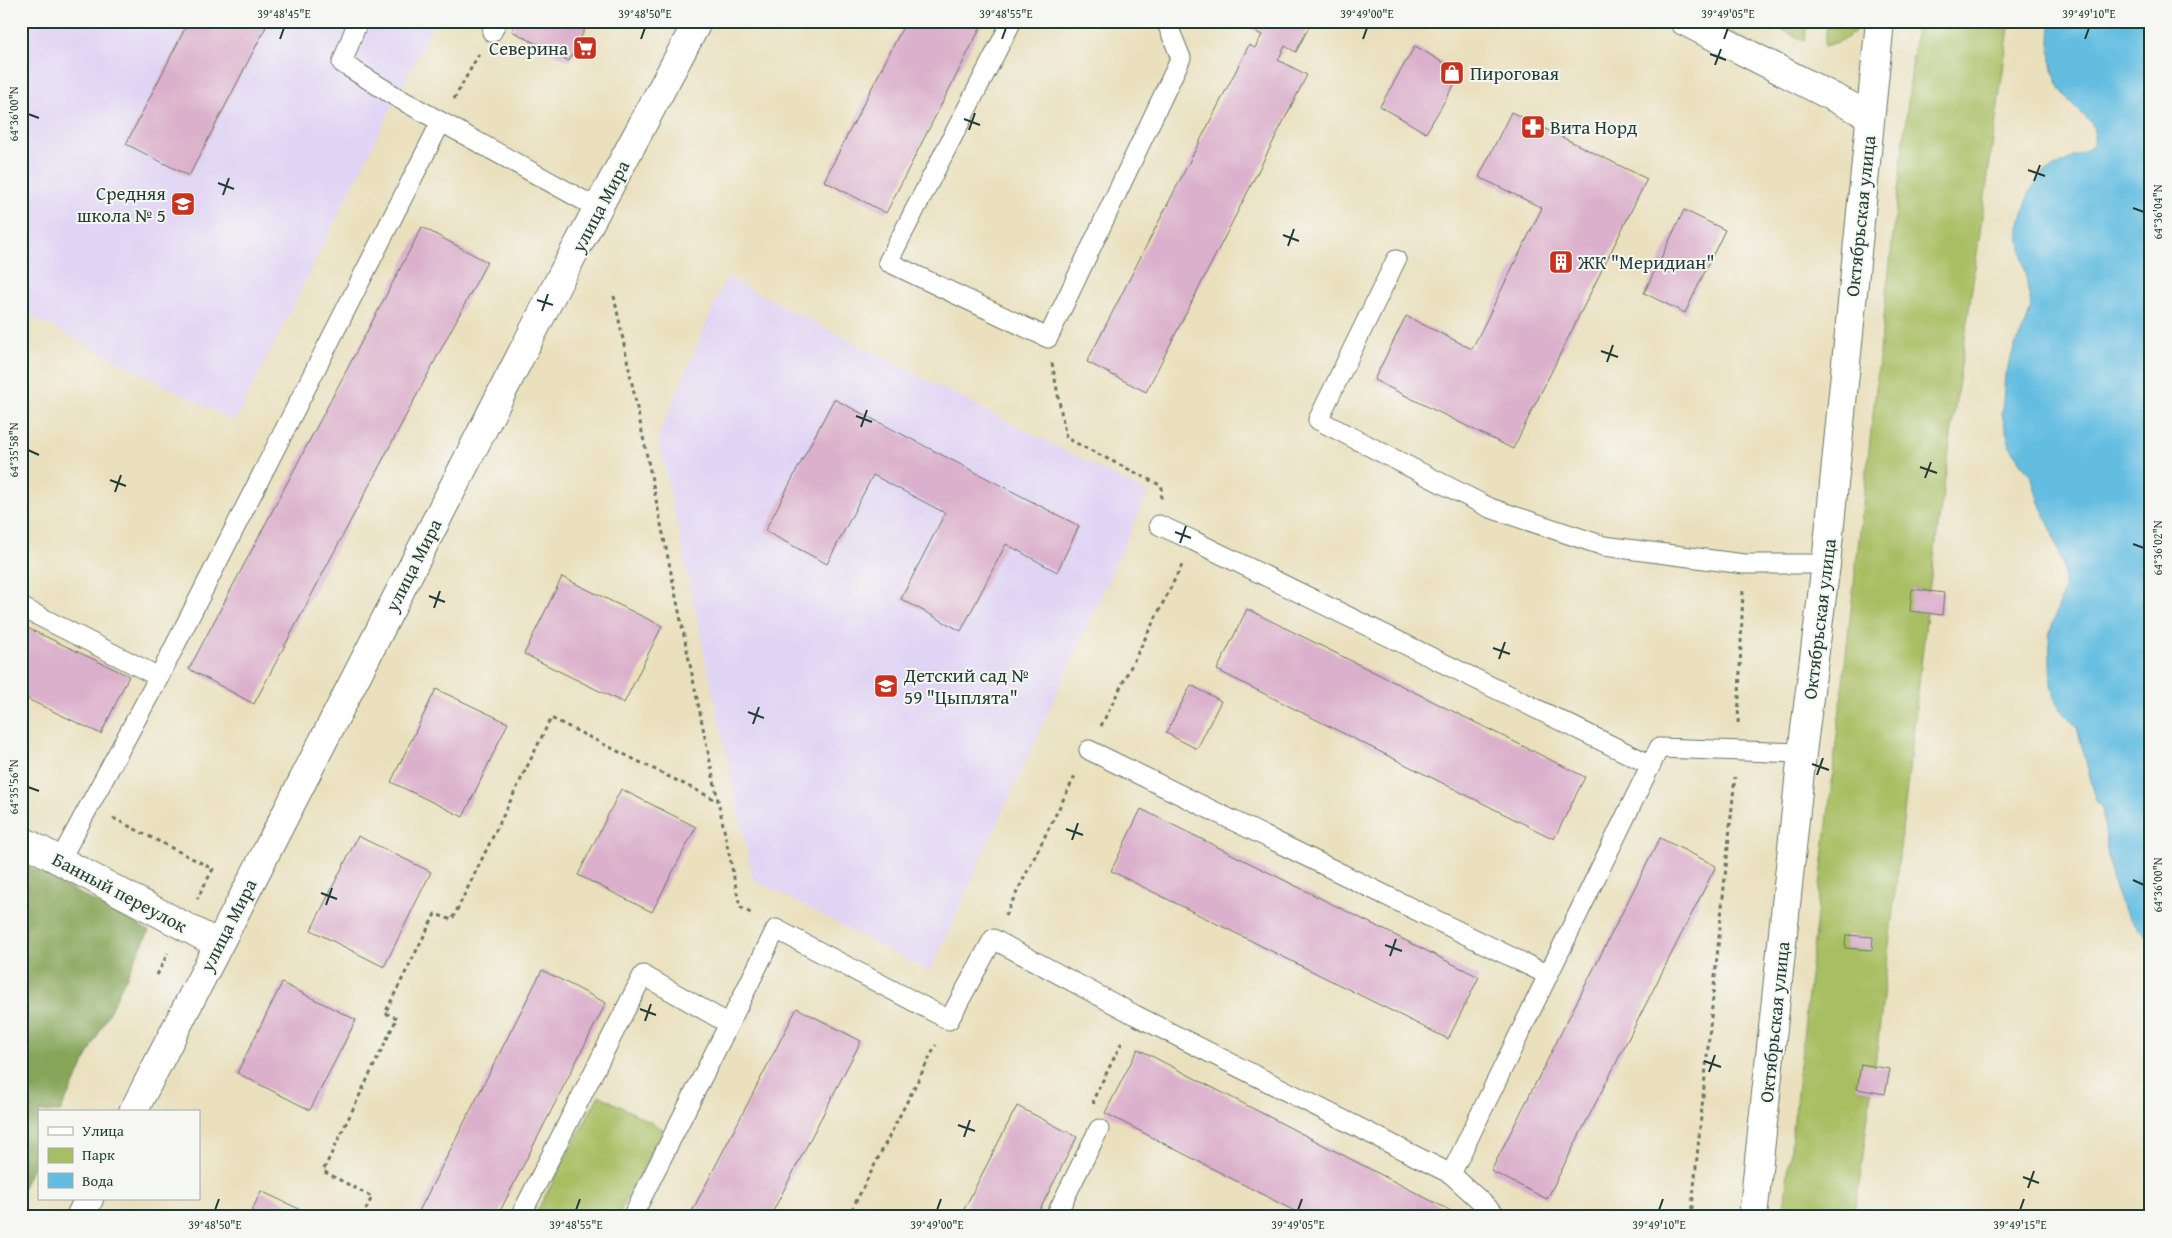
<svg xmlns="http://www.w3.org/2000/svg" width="2172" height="1238" viewBox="0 0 2172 1238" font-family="'Gentium Book Plus',serif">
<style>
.built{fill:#e0d4f4}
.green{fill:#a8be62;stroke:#647e4b}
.forest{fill:#86a558;stroke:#527146}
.water{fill:#64bde1;stroke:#427d8a}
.building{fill:#dbb0cc}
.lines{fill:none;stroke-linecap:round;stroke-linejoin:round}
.lane-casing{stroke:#667664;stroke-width:21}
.street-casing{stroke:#667664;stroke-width:30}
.secondary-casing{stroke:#667664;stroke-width:30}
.path{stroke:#667664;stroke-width:3;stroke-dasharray:4 4;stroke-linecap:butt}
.lane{stroke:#fff;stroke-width:19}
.street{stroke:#fff;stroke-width:28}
.secondary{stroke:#fff;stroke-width:28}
.ticks{fill:none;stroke:#1f3d34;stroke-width:2}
.labels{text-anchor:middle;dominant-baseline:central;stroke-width:4;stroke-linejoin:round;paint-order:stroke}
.poi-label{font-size:19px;fill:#1f3d34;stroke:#f6f6f2;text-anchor:start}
.street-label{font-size:19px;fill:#1f3d34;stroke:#f6f6f2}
.neatline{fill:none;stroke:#1f3d34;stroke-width:2}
.ticks-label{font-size:12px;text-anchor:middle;fill:#1f3d34}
</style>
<rect width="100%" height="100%" fill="#f6f6f2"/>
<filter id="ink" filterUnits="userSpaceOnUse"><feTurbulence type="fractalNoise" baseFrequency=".02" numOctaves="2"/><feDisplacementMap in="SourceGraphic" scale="10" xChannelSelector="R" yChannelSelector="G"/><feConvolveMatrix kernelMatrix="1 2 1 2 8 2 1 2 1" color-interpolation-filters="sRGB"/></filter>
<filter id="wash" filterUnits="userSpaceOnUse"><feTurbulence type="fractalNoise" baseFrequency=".0096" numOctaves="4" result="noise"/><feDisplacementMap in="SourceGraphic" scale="20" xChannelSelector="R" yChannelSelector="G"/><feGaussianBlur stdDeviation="1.12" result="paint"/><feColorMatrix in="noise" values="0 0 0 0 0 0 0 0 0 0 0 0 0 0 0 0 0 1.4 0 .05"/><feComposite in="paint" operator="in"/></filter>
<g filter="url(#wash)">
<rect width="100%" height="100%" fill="#eae0bd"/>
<g class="built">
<polygon points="21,21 435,21 235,422 21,311"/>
<polygon points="726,277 1148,493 930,972 753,879 658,437"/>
</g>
<g class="green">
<polygon points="1765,21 1807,21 1805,41"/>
<path d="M1828 21H1858C1857 38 1838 42 1824 46Z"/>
<polygon points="1917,21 2010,21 1929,591 1912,589 1927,613 1875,1067 1857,1089 1871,1092 1855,1217 1783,1217"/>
<polygon points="599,1095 663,1129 617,1217 534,1217"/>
</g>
<polygon class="forest" points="21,862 149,931 60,1112 39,1112 39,1155 21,1191"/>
<path class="water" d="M2051 21H2151V941C2140 930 2127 918 2121 904 2107 875 2107 840 2102 808L2096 800 2077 727 2057 705 2051 685 2049 635 2065 586 2063 566 2054 536 2038 500 2032 478 2010 446 2002 415 2005 374 2016 343 2026 324 2031 306 2019 237V227L2030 191 2043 173 2092 147C2100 124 2086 119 2073 105 2067 98 2059 88 2056 79 2048 61 2050 40 2051 21Z"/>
<g id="blocks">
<g class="building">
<polygon points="189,21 269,21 189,176 126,144"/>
<polygon points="517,21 589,21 569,61 512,31"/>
<polygon points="906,21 984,21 886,213 824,181"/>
<polygon points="1235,21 1312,21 1296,52 1285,46 1278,60 1307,75 1146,392 1087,362 1249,45 1255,48 1262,35"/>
<polygon points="1415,46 1461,73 1426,133 1380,106"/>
<polygon points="1511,112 1647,179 1513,449 1374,380 1406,316 1472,349 1542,208 1479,177"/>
<polygon points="1684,210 1725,230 1685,313 1644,293"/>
<polygon points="422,227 487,262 254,704 189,669"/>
<polygon points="834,399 1079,526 1057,572 1006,544 961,631 901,599 945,513 873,475 827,564 765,531"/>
<polygon points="562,577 662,626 624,703 524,654"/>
<polygon points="1912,589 1944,593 1942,615 1910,611"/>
<polygon points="1247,609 1585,777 1554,839 1217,670"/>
<polygon points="21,625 129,676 101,734 21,696"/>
<polygon points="1191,685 1221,701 1197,749 1166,733"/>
<polygon points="436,689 508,723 463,817 391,782"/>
<polygon points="621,789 696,827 652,912 578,875"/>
<polygon points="1141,809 1479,977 1448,1039 1111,871"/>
<polygon points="358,836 431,872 384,967 311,930"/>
<polygon points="1660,838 1716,866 1547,1199 1491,1171"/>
<polygon points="1846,935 1873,937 1872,950 1845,948"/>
<polygon points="542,970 606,1003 497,1217 416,1217"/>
<polygon points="282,983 356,1020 310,1110 237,1073"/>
<polygon points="797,1008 861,1041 770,1217 689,1217"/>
<polygon points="1138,1049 1453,1212 1451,1217 1306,1217 1105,1113"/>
<polygon points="1861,1064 1890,1069 1885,1094 1857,1089"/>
<polygon points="1017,1106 1077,1137 1036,1217 960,1217"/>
<polygon points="261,1191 316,1217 249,1217"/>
</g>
</g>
</g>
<g filter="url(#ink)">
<use href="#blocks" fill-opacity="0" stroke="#667664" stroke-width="1"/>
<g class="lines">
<defs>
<g id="lane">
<polyline points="358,21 342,63 398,98 599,209"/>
<polyline points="1012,21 888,262 1048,338 1181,58 1166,21"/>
<polyline points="492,32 497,21"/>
<polyline points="1396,260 1318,420 1490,508 1604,546 1744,564 1826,564"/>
<polyline points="1159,525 1194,541 1651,765"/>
<polyline points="21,607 159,677"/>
<polyline points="1089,750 1548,975"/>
<polyline points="60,860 159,677 441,122"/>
<polyline points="729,1024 776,929 949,1020 993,939 1135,1015 1451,1174 1498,1217"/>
<polyline points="1451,1174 1659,748 1802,753"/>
<polyline points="520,1217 643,975 729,1024 632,1217"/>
<polyline points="1055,1217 1099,1129"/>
</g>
<g id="street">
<polyline points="21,840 218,944"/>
<polyline points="133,1112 563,273 698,21"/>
<polyline points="80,1217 89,1199"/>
</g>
<g id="secondary">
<polyline points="1684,21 1870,116"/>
<polyline points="1753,1217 1802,753 1826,564 1880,21"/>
</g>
</defs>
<use href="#lane" class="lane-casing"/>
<use href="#street" class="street-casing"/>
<use href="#secondary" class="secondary-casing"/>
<g class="path">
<polyline points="454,99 479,54"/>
<polyline points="614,296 740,907 754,915"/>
<polyline points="1052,363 1066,438 1162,486 1161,499"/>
<polyline points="1738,723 1743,590"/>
<polyline points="1101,726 1182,565"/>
<polyline points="113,818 213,869 197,899"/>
<polyline points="1005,916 1076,774"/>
<polyline points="157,975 168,953"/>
<polyline points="1094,1104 1093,1100 1123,1040"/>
<polyline points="362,1217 372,1197 323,1171 397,1018 385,1013 435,914 452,920 551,718 718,801"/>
<polyline points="848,1217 936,1045"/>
<polyline points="1691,1217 1735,777"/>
</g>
<use href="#lane" class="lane"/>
<use href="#street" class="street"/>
<use href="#secondary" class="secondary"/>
</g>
</g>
<path class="ticks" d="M280 39 284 28M641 39 645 28M1002 39 1006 28M1363 39 1367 28M1724 39 1728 28M2085 39 2089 28M1710 54 1726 60M1715 65 1721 49M28 114 39 118M964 119 980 125M969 130 975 113M2028 170 2045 176M2034 181 2040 165M218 183 234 189M223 195 229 178M2133 208 2144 212M1283 235 1299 241M1288 246 1294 229M537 300 553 305M542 311 548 294M1601 351 1618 357M1607 362 1613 345M856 416 872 422M861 427 867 410M28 450 39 455M1920 467 1937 473M1925 478 1931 462M110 480 126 486M115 492 121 475M1175 532 1191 538M1180 543 1186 526M2133 544 2144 548M429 596 445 602M434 608 440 591M1493 648 1510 654M1499 659 1505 642M748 712 764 718M753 724 759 707M1812 764 1829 770M1817 775 1823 758M28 787 39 791M1066 829 1083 835M1072 840 1078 823M2133 880 2144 885M321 893 337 899M326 905 332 888M1385 945 1402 951M1390 956 1396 939M640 1009 656 1015M645 1021 651 1004M1704 1061 1721 1067M1709 1072 1715 1055M958 1125 975 1131M964 1137 970 1120M2023 1177 2039 1183M2028 1188 2034 1171M215 1210 219 1199M576 1210 580 1199M937 1210 941 1199M1298 1210 1302 1199M1659 1210 1663 1199M2020 1210 2024 1199"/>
<defs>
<symbol id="supermarket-square" viewBox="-11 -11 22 22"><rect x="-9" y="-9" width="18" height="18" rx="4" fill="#c8321e" stroke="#f6f6f2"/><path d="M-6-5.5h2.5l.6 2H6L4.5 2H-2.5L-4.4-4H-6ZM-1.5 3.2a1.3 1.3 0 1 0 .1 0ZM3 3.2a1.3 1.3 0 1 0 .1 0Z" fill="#fff"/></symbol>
<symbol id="shop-square" viewBox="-11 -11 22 22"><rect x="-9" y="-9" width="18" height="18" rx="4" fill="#c8321e" stroke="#f6f6f2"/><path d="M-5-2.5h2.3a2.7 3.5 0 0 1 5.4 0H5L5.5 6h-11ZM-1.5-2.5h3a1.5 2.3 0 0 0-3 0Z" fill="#fff"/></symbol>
<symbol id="pharmacy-square" viewBox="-11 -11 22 22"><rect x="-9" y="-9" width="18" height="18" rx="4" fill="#c8321e" stroke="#f6f6f2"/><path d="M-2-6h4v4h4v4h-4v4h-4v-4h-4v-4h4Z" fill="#fff"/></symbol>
<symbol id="school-square" viewBox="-11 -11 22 22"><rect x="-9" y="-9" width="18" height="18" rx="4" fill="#c8321e" stroke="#f6f6f2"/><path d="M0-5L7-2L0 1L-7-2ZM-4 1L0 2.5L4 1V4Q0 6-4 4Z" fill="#fff"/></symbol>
<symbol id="building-square" viewBox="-11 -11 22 22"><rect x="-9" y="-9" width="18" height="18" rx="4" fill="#c8321e" stroke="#f6f6f2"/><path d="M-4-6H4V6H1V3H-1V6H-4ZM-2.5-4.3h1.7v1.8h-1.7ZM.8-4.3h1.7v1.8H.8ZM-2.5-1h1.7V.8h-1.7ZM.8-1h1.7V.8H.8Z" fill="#fff"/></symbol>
</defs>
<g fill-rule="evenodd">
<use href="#supermarket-square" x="571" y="34" width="28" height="28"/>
<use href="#shop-square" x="1438" y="59" width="28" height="28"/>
<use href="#pharmacy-square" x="1519" y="113" width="28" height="28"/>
<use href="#school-square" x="169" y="190" width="28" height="28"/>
<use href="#building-square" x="1547" y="248" width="28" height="28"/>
<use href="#school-square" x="872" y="672" width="28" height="28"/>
</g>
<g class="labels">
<g class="poi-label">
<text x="568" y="48" text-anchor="end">Северина</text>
<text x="1470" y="73">Пироговая</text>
<text x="1550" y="127">Вита Норд</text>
<text x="166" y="193" text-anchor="end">Средняя<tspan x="166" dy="22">школа № 5</tspan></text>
<text x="1578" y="262">ЖК "Меридиан"</text>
<text x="904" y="675">Детский сад №<tspan x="904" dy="22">59 "Цыплята"</tspan></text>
</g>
<g class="street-label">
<text transform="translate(600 206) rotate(-62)">улица Мира</text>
<text transform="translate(1860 216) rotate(-84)">Октябрьская улица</text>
<text transform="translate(413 565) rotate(-63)">улица Мира</text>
<text transform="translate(1819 619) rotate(-83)">Октябрьская улица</text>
<text transform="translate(120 892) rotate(28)">Банный переулок</text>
<text transform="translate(228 925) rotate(-63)">улица Мира</text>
<text transform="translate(1774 1022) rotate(-84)">Октябрьская улица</text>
</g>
</g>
<rect width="2172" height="1238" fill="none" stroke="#f6f6f2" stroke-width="55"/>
<rect x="38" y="1110" width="162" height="90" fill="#f6f6f2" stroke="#a0aca6"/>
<rect x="48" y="1127" width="25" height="8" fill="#ffffff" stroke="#a0aca6"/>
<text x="82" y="1136" font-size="15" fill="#1f3d34">Улица</text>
<rect x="48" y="1148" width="25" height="15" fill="#a8be62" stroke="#a0aca6"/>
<text x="82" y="1160" font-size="15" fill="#1f3d34">Парк</text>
<rect x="48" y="1173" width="25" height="15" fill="#64bde1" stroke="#a0aca6"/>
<text x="82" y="1186" font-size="15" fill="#1f3d34">Вода</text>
<rect x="28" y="28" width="2116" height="1182" class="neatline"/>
<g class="ticks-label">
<text x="284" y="18">39°48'45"E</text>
<text x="645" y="18">39°48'50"E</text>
<text x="1006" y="18">39°48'55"E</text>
<text x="1367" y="18">39°49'00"E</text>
<text x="1728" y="18">39°49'05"E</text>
<text x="2089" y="18">39°49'10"E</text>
<text transform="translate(14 114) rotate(-90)" y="4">64°36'00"N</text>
<text transform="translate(2158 212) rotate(-90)" y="4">64°36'04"N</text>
<text transform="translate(14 450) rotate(-90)" y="4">64°35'58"N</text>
<text transform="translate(2158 548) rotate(-90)" y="4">64°36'02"N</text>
<text transform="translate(14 787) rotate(-90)" y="4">64°35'56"N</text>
<text transform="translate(2158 885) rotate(-90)" y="4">64°36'00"N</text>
<text x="215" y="1229">39°48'50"E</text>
<text x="576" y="1229">39°48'55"E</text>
<text x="937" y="1229">39°49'00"E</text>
<text x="1298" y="1229">39°49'05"E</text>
<text x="1659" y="1229">39°49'10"E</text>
<text x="2020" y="1229">39°49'15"E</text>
</g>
</svg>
